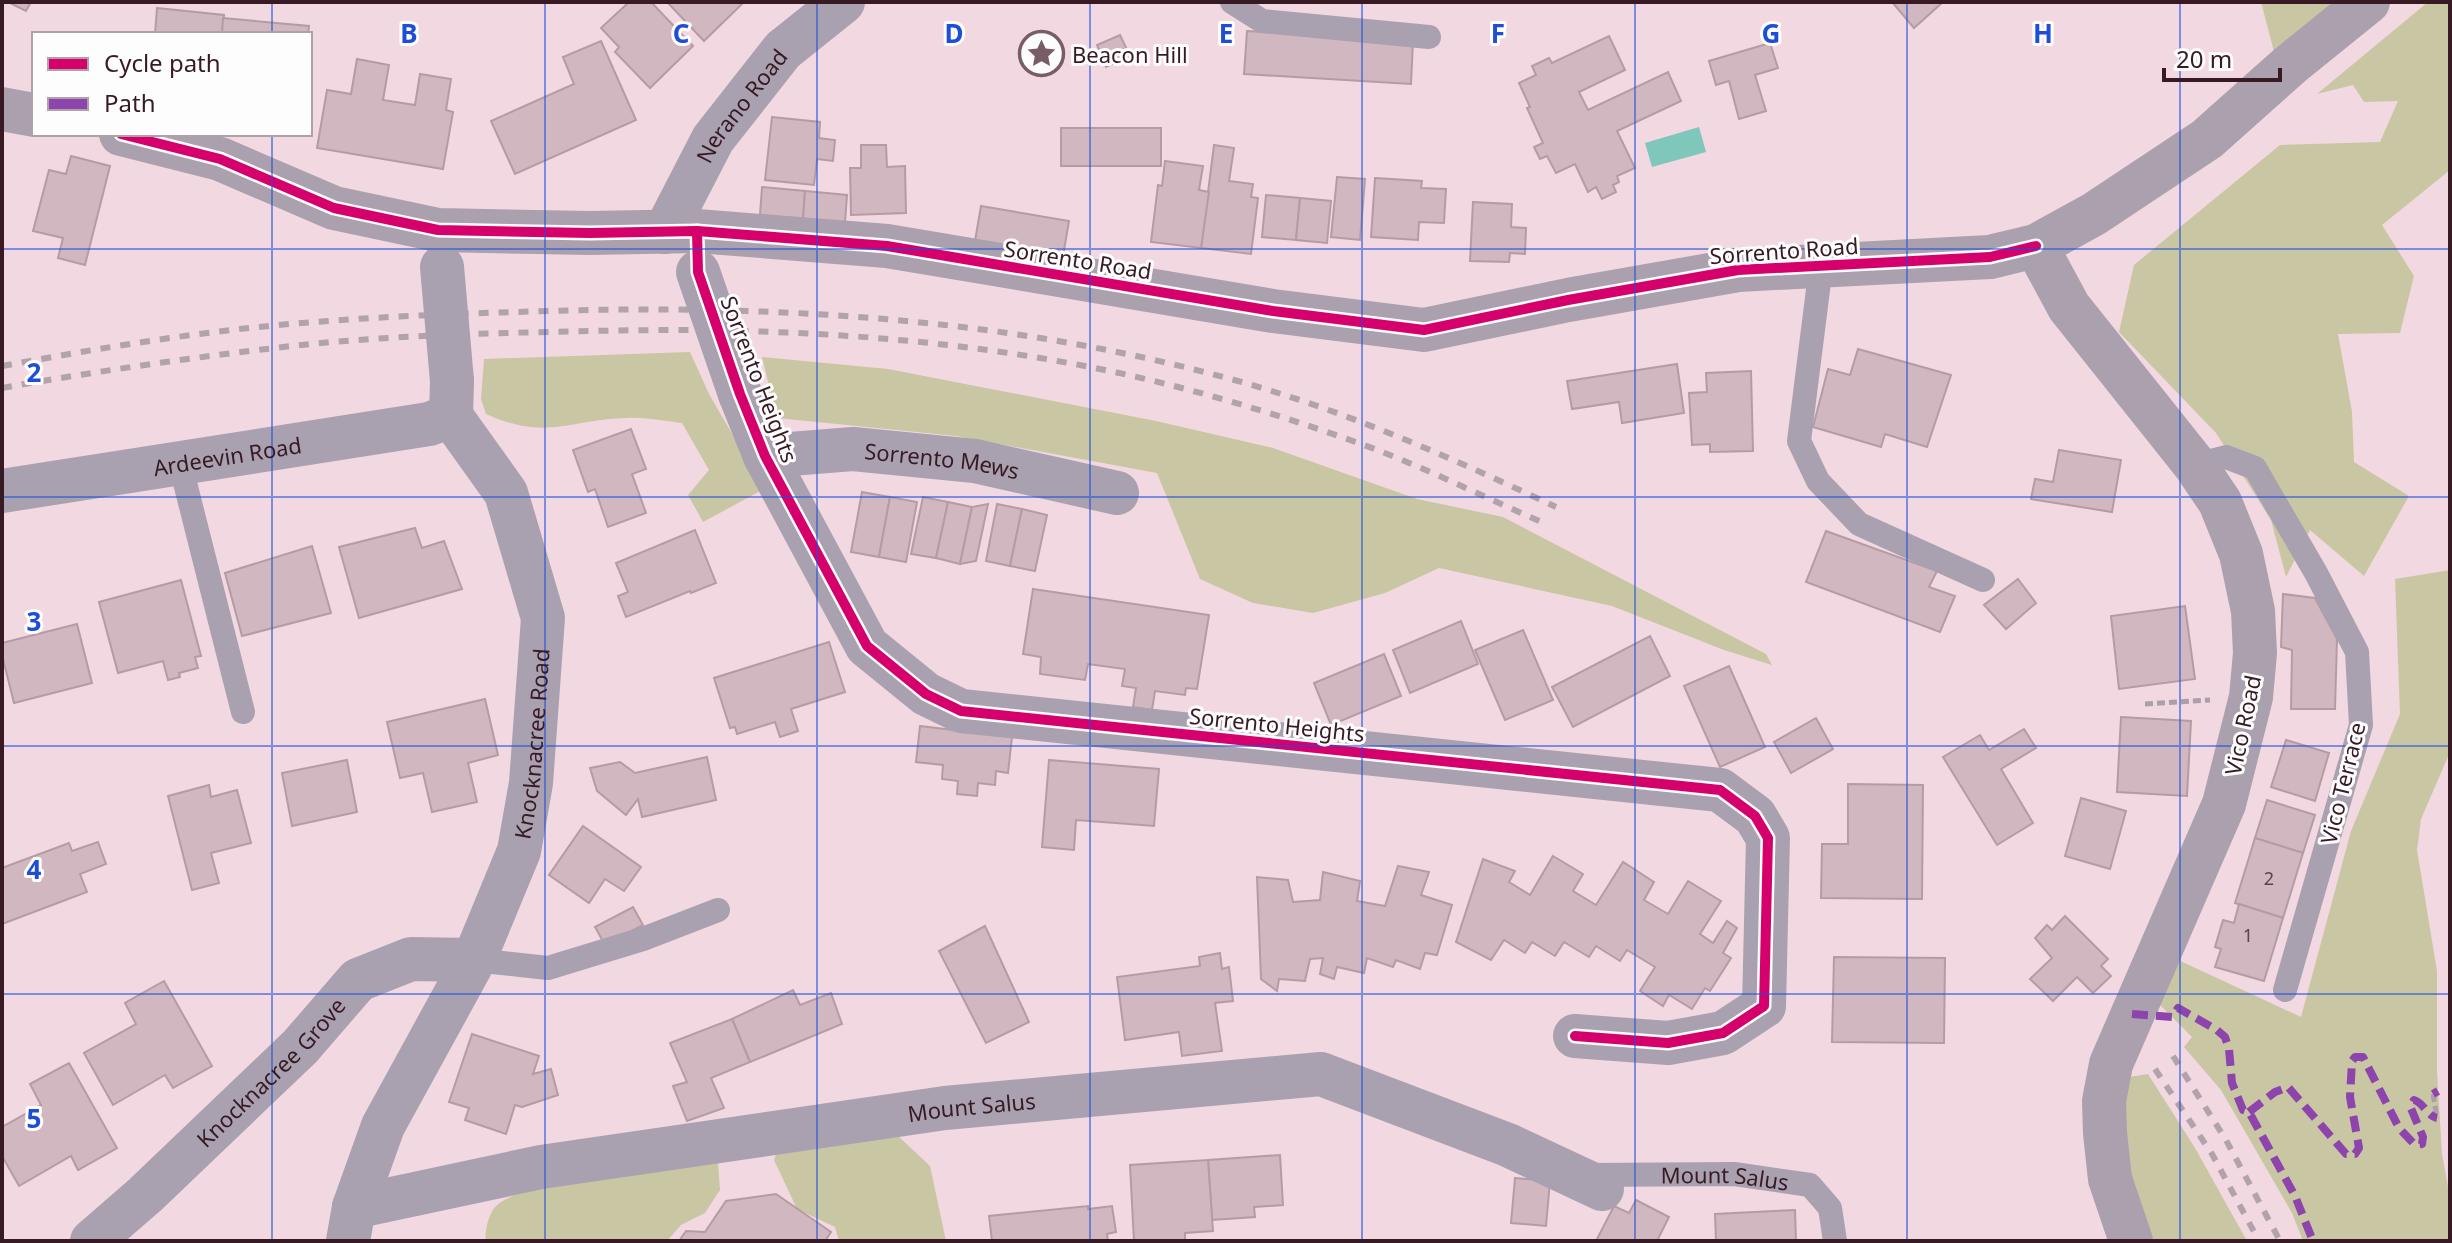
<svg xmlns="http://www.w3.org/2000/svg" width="2452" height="1243" viewBox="0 0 2452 1243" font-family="'Noto Sans',sans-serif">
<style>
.green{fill:#c9c6a3}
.water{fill:#7ec7ba}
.building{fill:#d1b7bf;stroke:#b59ca4;stroke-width:2}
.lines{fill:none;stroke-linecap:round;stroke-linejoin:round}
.path{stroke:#ab9faa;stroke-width:5;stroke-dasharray:8 4;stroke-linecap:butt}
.lane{stroke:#a9a1af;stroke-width:24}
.street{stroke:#a9a1af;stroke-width:44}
.secondary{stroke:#aba0ad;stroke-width:44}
.rail{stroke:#b1a2ac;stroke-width:6;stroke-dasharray:10 10;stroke-linecap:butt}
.street-bridge{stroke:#a9a1af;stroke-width:44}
.quiet{stroke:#8e44ad;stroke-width:8;stroke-dasharray:16 8;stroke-linecap:butt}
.cycleway-casing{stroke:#fdfdfd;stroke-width:15}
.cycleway{stroke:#d6006c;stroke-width:10}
.grid{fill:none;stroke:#1d4ed8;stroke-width:2;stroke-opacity:0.55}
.labels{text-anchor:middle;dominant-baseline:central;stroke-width:6;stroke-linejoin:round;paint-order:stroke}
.number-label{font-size:18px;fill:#5e414b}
.poi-label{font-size:22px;fill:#371a24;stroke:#fdfdfd;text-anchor:start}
.street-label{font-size:22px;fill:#371a24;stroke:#fdfdfd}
.grid-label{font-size:26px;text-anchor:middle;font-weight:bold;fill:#1d4ed8;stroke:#fdfdfd;stroke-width:6;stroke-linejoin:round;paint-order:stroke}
</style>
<rect width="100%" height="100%" fill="#f2d8e0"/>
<g class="green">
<polygon points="2261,2 2346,2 2277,63"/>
<polygon points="2428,2 2450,2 2450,170 2382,225 2414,276 2400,333 2338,334 2352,412 2354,462 2409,496 2364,576 2310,530 2286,577 2271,520 2216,433 2119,332 2134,265 2280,145 2380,142 2398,101 2364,102 2353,85 2317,94"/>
<path d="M690 352 709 394 764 489 703 522 688 495 709 470 682 423C664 421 644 417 626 418 567 420 546 441 486 414L481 399 484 359Z"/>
<polygon points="762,357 888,369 1156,421 1273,448 1417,499 1503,517 1766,654 1772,665 1724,650 1612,606 1439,568 1385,593 1313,613 1253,603 1200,579 1157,473 956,436 777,418"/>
<polygon points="2450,570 2450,752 2421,819 2417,850 2437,971 2437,1072 2442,1154 2450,1198 2450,1241 2303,1241 2292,1213 2221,1090 2184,1047 2192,1037 2156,1001 2174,958 2301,1017 2351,831 2400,714 2395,579"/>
<polygon points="2148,1074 2195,1148 2247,1241 2150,1241 2120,1148 2129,1077"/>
<polygon points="897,1135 930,1166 946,1241 839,1241 835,1227 797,1209 774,1160 780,1143"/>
<path d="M639 1160 718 1163 720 1190 705 1213 681 1225 667 1241H486C484 1232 489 1213 496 1206 511 1189 612 1167 639 1160Z"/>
</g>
<polygon class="water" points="1699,127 1706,152 1652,167 1645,143"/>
<g class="building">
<polygon points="8,2 31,2 26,11"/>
<polygon points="629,2 651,2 693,46 650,88 615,52 619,47 601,28"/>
<polygon points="667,2 744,2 704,41"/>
<polygon points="1892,2 1943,2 1914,28"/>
<polygon points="157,8 224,15 222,34 155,34"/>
<polygon points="223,18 309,26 308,34 222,34"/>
<polygon points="1247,31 1413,41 1411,84 1244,74"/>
<polygon points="1120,35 1130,56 1106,67 1097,45"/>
<polygon points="1609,36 1625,70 1579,92 1588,110 1668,72 1681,101 1617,131 1635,168 1617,176 1619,182 1613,185 1616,192 1602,199 1596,187 1588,192 1575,164 1556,173 1547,156 1540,159 1534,147 1543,143 1527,108 1530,107 1519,83 1536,75 1532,66 1549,58 1552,63"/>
<polygon points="601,41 636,120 515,174 491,121 574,84 563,57"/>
<polygon points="1770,43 1778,68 1755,75 1766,111 1739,119 1729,81 1716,85 1709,61"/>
<polygon points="357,59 389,65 383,100 415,105 420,74 451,79 446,110 453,112 443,169 317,148 327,90 351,94"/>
<polygon points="772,117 820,122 819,138 835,140 833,161 817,159 814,185 765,180"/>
<rect x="1061" y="128" width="100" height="38"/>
<polygon points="861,145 886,145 887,167 905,166 906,213 851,215 850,168 861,168"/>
<polygon points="1214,145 1234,148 1229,181 1253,184 1251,197 1258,198 1251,254 1201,248"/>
<polygon points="71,156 110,166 85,265 58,258 63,238 33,231 49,170 66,174"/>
<polygon points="1165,161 1203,166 1199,190 1209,192 1201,248 1151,242 1158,185 1162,186"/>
<polygon points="1337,177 1365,179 1360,240 1331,237"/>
<polygon points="1375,178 1422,181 1421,188 1446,189 1444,223 1419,222 1418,240 1371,237"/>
<polygon points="762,187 805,191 803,219 760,215"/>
<polygon points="805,191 847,195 845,223 803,219"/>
<polygon points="1266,195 1300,198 1296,240 1262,237"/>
<polygon points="1300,198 1331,201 1327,243 1296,240"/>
<polygon points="1473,202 1512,204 1511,227 1526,228 1525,254 1510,253 1509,262 1470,261"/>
<polygon points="981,206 1069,221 1063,256 975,241"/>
<polygon points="1858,349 1951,375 1927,447 1885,434 1881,447 1813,427 1828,369 1850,375"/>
<polygon points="1677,364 1684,413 1622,423 1619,402 1572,409 1567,381"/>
<polygon points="1751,371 1753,451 1710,452 1710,444 1692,445 1689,393 1707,392 1706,373"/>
<polygon points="631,429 646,469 632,474 646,513 608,527 595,489 588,492 573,450"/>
<polygon points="2059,450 2121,460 2112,512 2031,499 2035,479 2053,482"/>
<polygon points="862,492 890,497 879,557 851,552"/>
<polygon points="890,497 917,502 906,562 879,557"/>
<polygon points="923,497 948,502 936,558 911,554"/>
<polygon points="948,502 972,507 960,564 936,558"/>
<polygon points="988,504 976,561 960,564 972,507"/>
<polygon points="997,504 1022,509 1010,566 986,561"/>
<polygon points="1022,509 1047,515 1035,571 1010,566"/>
<polygon points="415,528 422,548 444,541 462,589 359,618 339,547"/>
<polygon points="695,530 716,583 691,593 690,591 626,617 618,596 628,592 616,563"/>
<polygon points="1826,531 1937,571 1929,587 1955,596 1940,632 1806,582"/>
<polygon points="312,546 331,613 242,636 225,573"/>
<polygon points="2018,579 2036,603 2006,629 1984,605"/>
<polygon points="181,580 201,656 195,657 198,668 179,673 180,677 168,680 163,661 118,673 99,602"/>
<polygon points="1033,589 1209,615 1197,689 1186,688 1185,695 1155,691 1152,710 1133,707 1136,688 1122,686 1125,669 1088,664 1085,680 1040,674 1041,657 1023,654"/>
<polygon points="2283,594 2315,598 2337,639 2335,709 2291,709 2292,650 2281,647"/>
<polygon points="2185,606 2195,679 2119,689 2111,616"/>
<polygon points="1461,621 1478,664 1410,693 1393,650"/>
<polygon points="77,624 92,683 14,703 2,655 2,643"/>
<polygon points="1523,630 1553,700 1505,720 1475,650"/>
<polygon points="1650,636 1670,676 1573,727 1552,687"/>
<polygon points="829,642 845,692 791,709 798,731 780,737 775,722 737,734 735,727 730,728 714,678"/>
<polygon points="1384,654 1401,696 1331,725 1314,683"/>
<polygon points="1729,666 1765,747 1720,767 1684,686"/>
<polygon points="485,699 498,755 468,763 477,802 432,812 423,773 400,778 387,722"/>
<polygon points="2121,717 2191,721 2187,796 2117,792"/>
<polygon points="1816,718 1833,749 1791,773 1774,742"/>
<polygon points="920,726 1012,737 1008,773 996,771 995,785 978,783 977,796 957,794 958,781 942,779 943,765 916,762"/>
<polygon points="2024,729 2036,748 2001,769 2033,823 1997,845 1943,757 1980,735 1989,750"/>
<polygon points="2286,740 2329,753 2315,801 2271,787"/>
<polygon points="707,757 716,800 642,817 638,799 626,815 597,791 590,768 620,762 635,773"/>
<polygon points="347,760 357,812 292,826 282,773"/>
<polygon points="1049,760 1159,769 1154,826 1076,820 1074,850 1042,847"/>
<polygon points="1848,784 1923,785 1922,899 1821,898 1822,844 1848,844"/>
<polygon points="209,785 211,797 237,790 251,843 211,853 219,883 192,890 168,796"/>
<polygon points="2081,798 2126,811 2110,869 2065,856"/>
<polygon points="2267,800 2315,815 2303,853 2255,838"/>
<polygon points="583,826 641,867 624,891 605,879 589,903 549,875"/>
<polygon points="2255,838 2303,853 2283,918 2235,903"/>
<polygon points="98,842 106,864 80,874 87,892 2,924 2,868 69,843 72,851"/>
<polygon points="1553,856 1583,874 1573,891 1596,905 1623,862 1654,882 1644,900 1668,914 1688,881 1721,901 1700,934 1713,943 1727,921 1737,928 1723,953 1731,958 1710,991 1705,988 1692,1009 1669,995 1663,1006 1640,991 1655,967 1627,950 1620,961 1596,946 1589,957 1564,942 1555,956 1532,942 1525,953 1504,940 1491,960 1456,942 1483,859 1515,871 1509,882 1530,895"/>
<polygon points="1398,866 1429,872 1421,895 1452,905 1437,955 1425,953 1420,969 1396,960 1393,967 1367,958 1364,973 1337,967 1334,979 1320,974 1323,958 1310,959 1305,981 1279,979 1277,991 1261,979 1257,877 1288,880 1293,902 1320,900 1323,872 1360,881 1357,901 1385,906"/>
<polygon points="2239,904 2283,918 2264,981 2215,967 2221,949 2215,947 2223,920 2234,923"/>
<polygon points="633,907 643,925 605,945 595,927"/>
<polygon points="2065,916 2108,959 2101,966 2111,976 2093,993 2077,977 2053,1001 2030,979 2052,958 2035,938 2047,925 2052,930"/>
<polygon points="985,926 1029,1022 986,1043 939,951"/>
<polygon points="1220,953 1222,969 1229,967 1233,1001 1215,1003 1222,1051 1182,1056 1179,1032 1125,1040 1117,977 1200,966 1199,957"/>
<polygon points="1834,957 1945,958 1944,1043 1832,1042"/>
<polygon points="164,981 212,1066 173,1088 165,1075 113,1105 84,1053 136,1024 125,1003"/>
<polygon points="793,990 800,1005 831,993 842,1024 750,1062 732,1019"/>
<polygon points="732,1019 750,1062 711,1078 724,1108 687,1121 673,1086 687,1082 670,1043"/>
<polygon points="472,1034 539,1056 533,1074 551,1069 558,1095 522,1107 515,1105 506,1134 465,1120 469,1108 449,1102"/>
<polygon points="69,1063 117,1148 78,1170 71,1156 19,1186 2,1156 2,1127 41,1105 30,1084"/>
<polygon points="1280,1155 1283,1205 1254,1207 1255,1217 1212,1220 1208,1160"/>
<polygon points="1208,1160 1213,1231 1185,1233 1185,1241 1134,1241 1130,1165"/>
<polygon points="1515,1178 1550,1181 1546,1226 1511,1223"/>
<polygon points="776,1194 831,1232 825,1241 679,1241 686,1231 705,1232 726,1201"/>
<polygon points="1636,1200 1669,1217 1657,1241 1596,1241 1614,1206 1629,1213"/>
<polygon points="1088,1206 1088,1209 1112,1206 1116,1232 1107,1234 1108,1241 992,1241 989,1216"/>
<polygon points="1795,1210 1796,1241 1716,1241 1715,1214"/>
</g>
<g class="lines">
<g class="path">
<polyline points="2145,704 2210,700"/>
<polyline points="2433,1094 2437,1118"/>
</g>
<g class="lane">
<polyline points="1232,2 1262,21 1429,37"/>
<polyline points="1821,266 1799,441 1818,481 1859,524 1983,580"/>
<polyline points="180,463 243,712"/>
<polyline points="2195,465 2226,457 2255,468 2316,573 2357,652 2361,725 2285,990"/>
<polyline points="474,960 548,968 643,939 718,910"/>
<path id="s1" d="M1585 1175 1734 1174 1810 1185 1830 1208 1835 1241"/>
</g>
<g class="street">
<path id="s2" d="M665 232 713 139 783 50 843 2"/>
<polyline points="740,394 765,456 867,646 926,694 961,711 1720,790 1755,816 1768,838 1764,1006 1723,1033 1668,1043 1575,1036"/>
<path id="s3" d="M765 456 853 449 975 461 1117 493"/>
<path id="s4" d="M2 491 429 424 451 416"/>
<path id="s5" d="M354 1207 541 1167 945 1108 1321 1074 1508 1145 1602 1189"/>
<path id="s6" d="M92 1241 145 1195 300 1047 358 980 411 959 474 960"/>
<path id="s7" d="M348 1241 354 1207 383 1126 474 960 519 851 531 783 543 618 506 493 451 416 452 381"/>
</g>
<g class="secondary">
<polyline points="2,109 34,115"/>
<polyline points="121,134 220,159 334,208 438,230 590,233 697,231 887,246 1273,311 1424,330 1568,300 1738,270 1990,257 2036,246 2094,214 2207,139 2290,65 2368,2"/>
<polyline points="2036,246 2069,307 2195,465 2220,502 2241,554 2253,611 2255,653 2251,697 2224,804 2111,1064 2104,1101 2105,1133 2110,1179 2131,1241"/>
</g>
<g class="rail">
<path d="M2 366C101 348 201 331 302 323 374 317 446 314 517 312 762 303 1009 316 1245 383 1353 414 1454 459 1556 507"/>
<path d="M2 388C98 371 195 357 292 346 392 335 493 333 593 331 759 327 926 335 1090 367 1182 385 1275 413 1364 445 1426 468 1486 498 1546 524"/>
<polyline points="2173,1056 2226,1140 2280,1241"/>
<polyline points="2155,1069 2212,1154 2259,1241"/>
</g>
<g class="street-bridge">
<polyline points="442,267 452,381"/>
<polyline points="698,272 740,394"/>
</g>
<g class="quiet">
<polyline points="2132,1014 2172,1017 2178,1008 2217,1030 2225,1037 2229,1049 2232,1083 2243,1110 2249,1112 2295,1196 2313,1241"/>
<polyline points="2433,1094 2438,1091"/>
<path d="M2249 1112 2275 1092 2288 1087 2346 1154H2355L2359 1148 2350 1097 2352 1061 2355 1057H2363L2399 1128 2415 1145 2422 1144 2423 1137 2410 1106 2414 1100C2424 1103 2427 1116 2437 1118"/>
</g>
<defs>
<g id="cycleway">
<polyline points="121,134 220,159 334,208 438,230 590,233 697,231 887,246 1273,311 1424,330 1568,300 1738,270 1990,257 2036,246"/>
<polyline points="697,231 698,272 740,394 765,456 867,646 926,694 961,711 1720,790 1755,816 1768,838 1764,1006 1723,1033 1668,1043 1575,1036"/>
</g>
</defs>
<use href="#cycleway" class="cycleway-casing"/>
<use href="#cycleway" class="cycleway"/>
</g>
<path class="grid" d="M272 2V34M545 2V1241M817 2V1241M1090 2V1241M1362 2V1241M1635 2V1241M1907 2V1241M2180 2V1241M272 134V1241M2 249H2450M2 497H2450M2 746H2450M2 994H2450"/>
<defs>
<symbol id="sight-ring" viewBox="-11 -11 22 22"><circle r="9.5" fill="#fdfdfd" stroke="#785c66" stroke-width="1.5"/><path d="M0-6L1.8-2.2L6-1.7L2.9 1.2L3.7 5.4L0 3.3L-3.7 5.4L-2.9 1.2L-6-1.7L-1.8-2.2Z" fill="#785c66"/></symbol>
</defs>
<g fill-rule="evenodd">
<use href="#sight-ring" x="1016" y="28" width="51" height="51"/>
</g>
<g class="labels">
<g class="number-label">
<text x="2269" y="878">2</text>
<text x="2248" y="935">1</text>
</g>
<g class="poi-label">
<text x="1072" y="54">Beacon Hill</text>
</g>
<g class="street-label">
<text stroke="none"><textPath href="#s2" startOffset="148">Nerano Road</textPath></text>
<text transform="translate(1784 250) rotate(-4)">Sorrento Road</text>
<text transform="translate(1078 259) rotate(9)">Sorrento Road</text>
<text transform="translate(760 379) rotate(69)">Sorrento Heights</text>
<text stroke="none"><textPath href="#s4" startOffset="228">Ardeevin Road</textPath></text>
<text stroke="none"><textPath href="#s3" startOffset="178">Sorrento Mews</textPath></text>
<text transform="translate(1277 724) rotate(6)">Sorrento Heights</text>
<text transform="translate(2242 725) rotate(-78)">Vico Road</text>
<text stroke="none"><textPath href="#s7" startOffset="536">Knocknacree Road</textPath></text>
<text transform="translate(2342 783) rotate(-76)">Vico Terrace</text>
<text stroke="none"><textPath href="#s6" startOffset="246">Knocknacree Grove</textPath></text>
<text stroke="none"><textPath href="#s5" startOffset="626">Mount Salus</textPath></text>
<text stroke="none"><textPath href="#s1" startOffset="140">Mount Salus</textPath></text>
</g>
</g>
<g class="grid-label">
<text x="409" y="43">B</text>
<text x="681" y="43">C</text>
<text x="954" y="43">D</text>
<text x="1226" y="43">E</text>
<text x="1498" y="43">F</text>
<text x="1771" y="43">G</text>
<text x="2043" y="43">H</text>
<text x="34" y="382">2</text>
<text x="34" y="631">3</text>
<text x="34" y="879">4</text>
<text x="34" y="1128">5</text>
</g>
<rect width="2452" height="1243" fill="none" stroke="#371a24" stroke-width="8"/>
<rect x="32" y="32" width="280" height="104" fill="#fdfdfd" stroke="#aea2a6" stroke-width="2"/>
<rect x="48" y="58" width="40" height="12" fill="#d6006c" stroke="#aea2a6" stroke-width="2"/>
<text x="104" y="72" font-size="24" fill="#371a24">Cycle path</text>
<rect x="48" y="98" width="40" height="12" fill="#8e44ad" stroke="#aea2a6" stroke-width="2"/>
<text x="104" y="112" font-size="24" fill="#371a24">Path</text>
<path d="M2164 68v12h116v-12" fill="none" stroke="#371a24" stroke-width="4"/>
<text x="2176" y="68" font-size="24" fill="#371a24" stroke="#fdfdfd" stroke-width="6" paint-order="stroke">20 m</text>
</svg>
